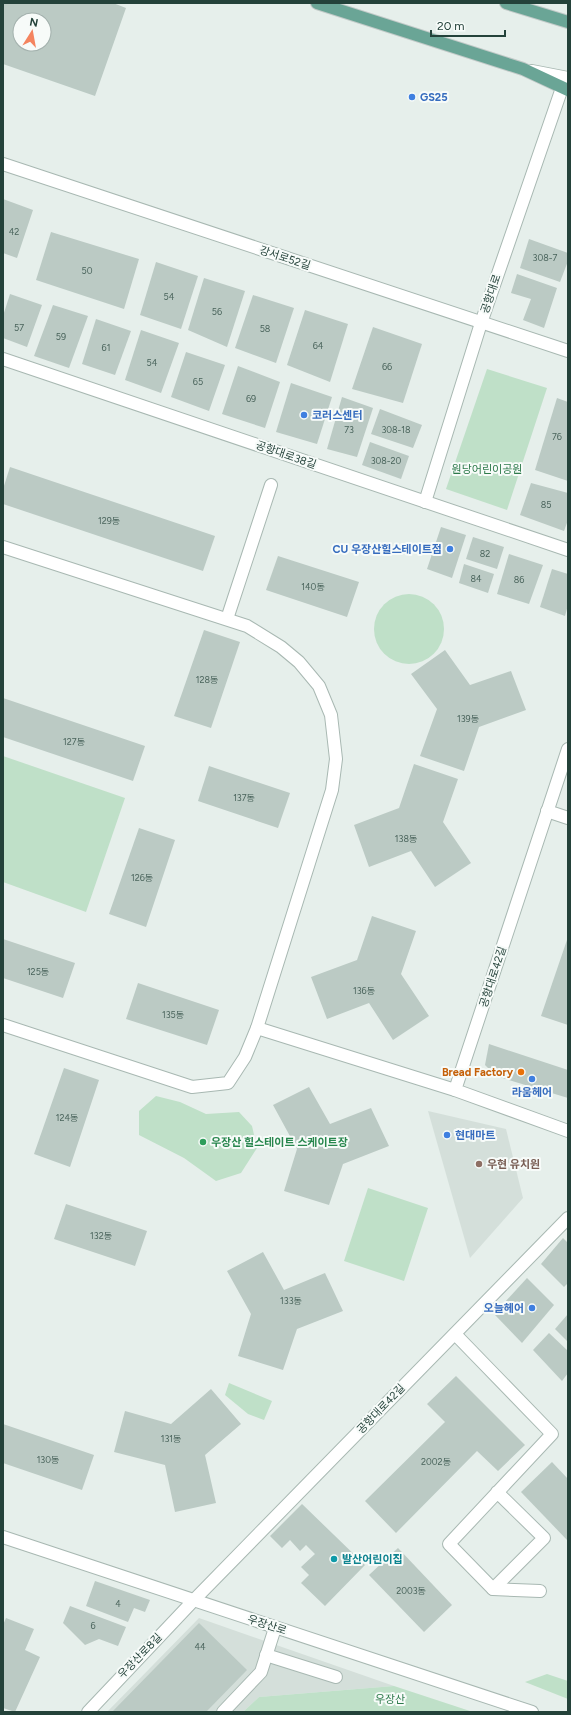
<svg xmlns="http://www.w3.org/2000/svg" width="571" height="1715" viewBox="0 0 571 1715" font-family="Figtree,'Noto Sans KR',sans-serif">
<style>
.built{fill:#d4dfda}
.green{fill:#bfe0c8}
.building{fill:#bbcac4;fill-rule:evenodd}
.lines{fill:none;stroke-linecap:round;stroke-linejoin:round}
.minor-casing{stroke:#a8b8b2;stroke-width:14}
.major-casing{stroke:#c2cac8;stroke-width:14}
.minor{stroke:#fff;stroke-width:12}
.major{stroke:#6aa596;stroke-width:12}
.shop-dot{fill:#3f7fe0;stroke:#f7fbf9;stroke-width:1.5}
.food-dot{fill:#e8710a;stroke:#f7fbf9;stroke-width:1.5}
.leisure-dot{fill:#2e9e5b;stroke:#f7fbf9;stroke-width:1.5}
.education-dot{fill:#8d6e63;stroke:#f7fbf9;stroke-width:1.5}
.culture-dot{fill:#0f9aa8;stroke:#f7fbf9;stroke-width:1.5}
.labels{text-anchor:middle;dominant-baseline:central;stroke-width:4;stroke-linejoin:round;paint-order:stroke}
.number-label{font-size:9px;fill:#4a645c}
.shop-label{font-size:11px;font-weight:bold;fill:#366cbe;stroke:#f7fbf9;text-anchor:start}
.street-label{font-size:11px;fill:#24423a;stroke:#f7fbf9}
.park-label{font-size:11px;fill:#2d7a4b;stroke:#f7fbf9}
.food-label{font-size:11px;font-weight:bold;fill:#c56008;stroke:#f7fbf9;text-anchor:end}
.leisure-label{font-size:11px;font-weight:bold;fill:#27864d;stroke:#f7fbf9;text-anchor:start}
.education-label{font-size:11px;font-weight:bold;fill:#785e54;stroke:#f7fbf9;text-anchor:start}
.culture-label{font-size:11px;font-weight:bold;fill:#0d838f;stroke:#f7fbf9;text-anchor:start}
</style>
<rect width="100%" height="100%" fill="#e6efeb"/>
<g class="built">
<polygon points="428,1111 506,1129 523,1198 470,1258"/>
<polygon points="199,1618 394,1686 259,1697 243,1712 107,1712"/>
</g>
<g class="green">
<polygon points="487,369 547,388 507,510 446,489"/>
<circle cx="409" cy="629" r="35"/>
<polygon points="3,756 125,798 86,912 3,882"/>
<polygon points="156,1096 180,1102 206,1114 239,1112 252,1126 257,1148 241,1173 216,1181 184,1158 139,1135 139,1111"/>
<polygon points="368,1188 428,1208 404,1281 344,1261"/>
<polygon points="229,1383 272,1401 264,1420 248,1414 225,1395"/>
<polygon points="547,1674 568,1681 568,1699 525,1682"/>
<polygon points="394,1686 473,1712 243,1712 259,1697"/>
</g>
<g class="building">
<path d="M3 3H113L126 8 95 96 3 64ZM20 20H44V44H20Z"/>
<polygon points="3,199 33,210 17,258 3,253"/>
<polygon points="51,232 139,259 124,309 36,280"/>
<polygon points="529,239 568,253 568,261 560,282 520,268"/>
<polygon points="156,262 198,276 181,329 140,315"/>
<polygon points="517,274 557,288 544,328 523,320 531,299 511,293"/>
<polygon points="204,278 245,291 227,347 188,330"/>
<polygon points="10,294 42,305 27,347 3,338 3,316"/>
<polygon points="253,295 294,308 276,363 235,348"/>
<polygon points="53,305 88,316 69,368 34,356"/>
<polygon points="305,310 348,324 330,382 287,365"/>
<polygon points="96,319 131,331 115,375 82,364"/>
<polygon points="373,327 422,344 403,403 352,389"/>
<polygon points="141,330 179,343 161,393 125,380"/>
<polygon points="186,352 225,365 209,411 171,397"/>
<polygon points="238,366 280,382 265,428 222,414"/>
<polygon points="291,383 332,397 317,444 276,432"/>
<polygon points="342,397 373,408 357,457 327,449"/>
<polygon points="557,398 568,402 568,481 535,470"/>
<polygon points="380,409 422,425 413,448 371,434"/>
<polygon points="370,442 409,456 401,479 362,465"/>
<polygon points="10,467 215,536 203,571 3,504 3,489"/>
<polygon points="531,483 568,493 568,520 564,531 520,515"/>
<polygon points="441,527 466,535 452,578 427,569"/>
<polygon points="473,537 504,547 497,569 466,559"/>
<polygon points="509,554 543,565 529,604 497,594"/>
<polygon points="278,556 359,582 347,617 266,590"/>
<polygon points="464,564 494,574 488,593 459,583"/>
<polygon points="552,569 568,574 568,605 565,616 540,607"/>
<polygon points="204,630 240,642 211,728 174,716"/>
<polygon points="445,650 470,685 511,671 526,710 479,727 464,771 420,756 437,709 411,674"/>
<polygon points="3,698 145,746 133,781 3,737"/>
<polygon points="414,764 458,779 443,822 471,863 435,887 411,851 369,867 354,825 399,808"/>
<polygon points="209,766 290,793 278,828 198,801"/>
<polygon points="139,828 175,840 146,927 109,914"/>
<polygon points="372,916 416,931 401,974 429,1016 393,1040 369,1003 327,1019 311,977 357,960"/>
<polygon points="568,937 568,1025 541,1016"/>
<polygon points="3,939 75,963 63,998 3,978"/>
<polygon points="138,983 219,1010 207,1045 126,1019"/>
<polygon points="489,1044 568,1070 568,1098 496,1076 485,1065"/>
<polygon points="64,1068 99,1080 70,1167 34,1154"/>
<polygon points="309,1087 330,1124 371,1108 389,1146 343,1164 329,1205 284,1191 297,1149 273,1105"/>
<polygon points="66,1204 147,1231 135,1266 54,1239"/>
<polygon points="563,1238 568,1243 568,1283 564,1287 541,1264"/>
<polygon points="263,1252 284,1290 325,1273 343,1311 297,1329 283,1370 238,1356 251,1314 227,1271"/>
<polygon points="527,1278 554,1305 522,1343 494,1314"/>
<polygon points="568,1314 568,1342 555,1329"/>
<polygon points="549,1333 568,1351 568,1373 562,1381 533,1350"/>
<polygon points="456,1376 525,1445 498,1471 477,1451 396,1533 365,1501 445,1422 427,1404"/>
<polygon points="211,1389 241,1424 205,1455 216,1503 175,1512 165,1465 114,1452 125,1411 171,1424"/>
<polygon points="3,1424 94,1455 82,1490 3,1463"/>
<polygon points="552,1462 568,1479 568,1541 521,1492"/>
<polygon points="302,1504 365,1565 325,1606 301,1583 309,1575 301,1567 315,1554 306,1545 300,1551 290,1540 282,1548 270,1536"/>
<polygon points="398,1548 452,1605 424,1632 369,1575"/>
<polygon points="95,1581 150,1600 145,1612 134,1608 128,1622 86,1606"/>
<polygon points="70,1606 126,1627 118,1646 99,1639 85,1645 63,1623"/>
<polygon points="6,1618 34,1629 25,1650 40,1657 15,1712 3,1708 3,1625"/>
<polygon points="199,1623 247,1670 206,1712 112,1712"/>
</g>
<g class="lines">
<defs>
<g id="minor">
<polyline points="532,71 568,78"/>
<polyline points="3,164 568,351"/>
<polyline points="3,359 568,550"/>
<polyline points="425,502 481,323 562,88"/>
<polyline points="3,547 247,626 281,647 299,662 319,686 331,715 336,759 332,790 257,1028 245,1057 228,1083 192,1087 3,1025"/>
<polyline points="227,619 271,485"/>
<polyline points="568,749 455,1090 568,1131"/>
<polyline points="547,811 568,818"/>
<polyline points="257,1028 455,1090"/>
<polyline points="455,1334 552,1434 449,1544 493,1589 544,1538 497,1492"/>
<polyline points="3,1537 532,1712"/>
<polyline points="493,1589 540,1591"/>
<polyline points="266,1655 336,1677"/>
<polyline points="88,1712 193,1601 568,1218"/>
<polyline points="223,1712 261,1672 275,1628"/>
</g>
<g id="major">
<polyline points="317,3 523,69 568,90"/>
<polyline points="506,3 568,22"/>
</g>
</defs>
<use href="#minor" class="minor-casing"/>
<use href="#major" class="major-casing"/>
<use href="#minor" class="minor"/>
<use href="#major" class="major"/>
</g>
<g class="shop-dot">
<circle cx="412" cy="97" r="4"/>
<circle cx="304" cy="415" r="4"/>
<circle cx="450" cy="549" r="4"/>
<circle cx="532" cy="1079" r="4"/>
<circle cx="447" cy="1135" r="4"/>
<circle cx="532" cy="1308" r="4"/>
</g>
<circle class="food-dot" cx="521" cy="1072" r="4"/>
<circle class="leisure-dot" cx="203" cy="1142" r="4"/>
<circle class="education-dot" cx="479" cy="1164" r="4"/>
<circle class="culture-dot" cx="334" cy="1559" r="4"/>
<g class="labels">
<g class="number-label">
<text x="14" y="231">42</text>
<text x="545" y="257">308-7</text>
<text x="87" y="270">50</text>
<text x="169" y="296">54</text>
<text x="217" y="311">56</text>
<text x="19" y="327">57</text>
<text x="265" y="328">58</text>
<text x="61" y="336">59</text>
<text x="318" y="345">64</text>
<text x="106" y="347">61</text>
<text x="152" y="362">54</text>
<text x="387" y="366">66</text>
<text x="198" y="381">65</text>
<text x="251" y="398">69</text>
<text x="349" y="429">73</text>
<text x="396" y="429">308-18</text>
<text x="557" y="436">76</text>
<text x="386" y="460">308-20</text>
<text x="546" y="504">85</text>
<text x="109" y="520">129동</text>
<text x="485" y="553">82</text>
<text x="476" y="578">84</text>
<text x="519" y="579">86</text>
<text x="313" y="586">140동</text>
<text x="207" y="679">128동</text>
<text x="468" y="718">139동</text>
<text x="74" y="741">127동</text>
<text x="244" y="797">137동</text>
<text x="406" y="838">138동</text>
<text x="142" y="877">126동</text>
<text x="38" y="971">125동</text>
<text x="364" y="990">136동</text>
<text x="173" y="1014">135동</text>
<text x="67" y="1117">124동</text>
<text x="101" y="1235">132동</text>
<text x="291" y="1300">133동</text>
<text x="171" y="1438">131동</text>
<text x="48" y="1459">130동</text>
<text x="436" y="1461">2002동</text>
<text x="411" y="1590">2003동</text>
<text x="118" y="1603">4</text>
<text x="93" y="1625">6</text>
<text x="200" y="1646">44</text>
</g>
<g class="shop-label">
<text x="420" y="97">GS25</text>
<text x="312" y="415">코러스센터</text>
<text x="442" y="549" text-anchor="end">CU 우장산힐스테이트점</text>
<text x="532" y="1092" text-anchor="middle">라움헤어</text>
<text x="455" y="1135">현대마트</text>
<text x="524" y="1308" text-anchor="end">오늘헤어</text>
</g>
<g class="street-label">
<text transform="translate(285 258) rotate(18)">강서로52길</text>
<text transform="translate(491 294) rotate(-71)">공항대로</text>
<text transform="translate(286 455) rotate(19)">공항대로38길</text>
<text transform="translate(493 977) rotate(-72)">공항대로42길</text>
<text transform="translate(381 1409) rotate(-46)">공항대로42길</text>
<text transform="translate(267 1625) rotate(18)">우장산로</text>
<text transform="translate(140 1656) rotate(-46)">우장산로8길</text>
</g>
<g class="park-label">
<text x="487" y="469">원당어린이공원</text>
<text x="390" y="1699">우장산</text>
</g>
<g class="food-label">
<text x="513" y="1072">Bread Factory</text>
</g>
<g class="leisure-label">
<text x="211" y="1142">우장산 힐스테이트 스케이트장</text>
</g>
<g class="education-label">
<text x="487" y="1164">우현 유치원</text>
</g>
<g class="culture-label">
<text x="342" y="1559">발산어린이집</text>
</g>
</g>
<rect width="571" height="1715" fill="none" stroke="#24423a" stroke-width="8"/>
<g transform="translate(32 32) rotate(11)"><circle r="19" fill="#f7fbf9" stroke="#a3b1ad"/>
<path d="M0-3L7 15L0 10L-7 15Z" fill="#f4845f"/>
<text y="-6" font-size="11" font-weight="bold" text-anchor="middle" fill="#24423a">N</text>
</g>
<path d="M431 30v6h74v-6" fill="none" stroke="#24423a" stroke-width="2"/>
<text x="437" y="30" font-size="12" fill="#24423a" stroke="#f7fbf9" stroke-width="3" paint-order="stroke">20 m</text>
</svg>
